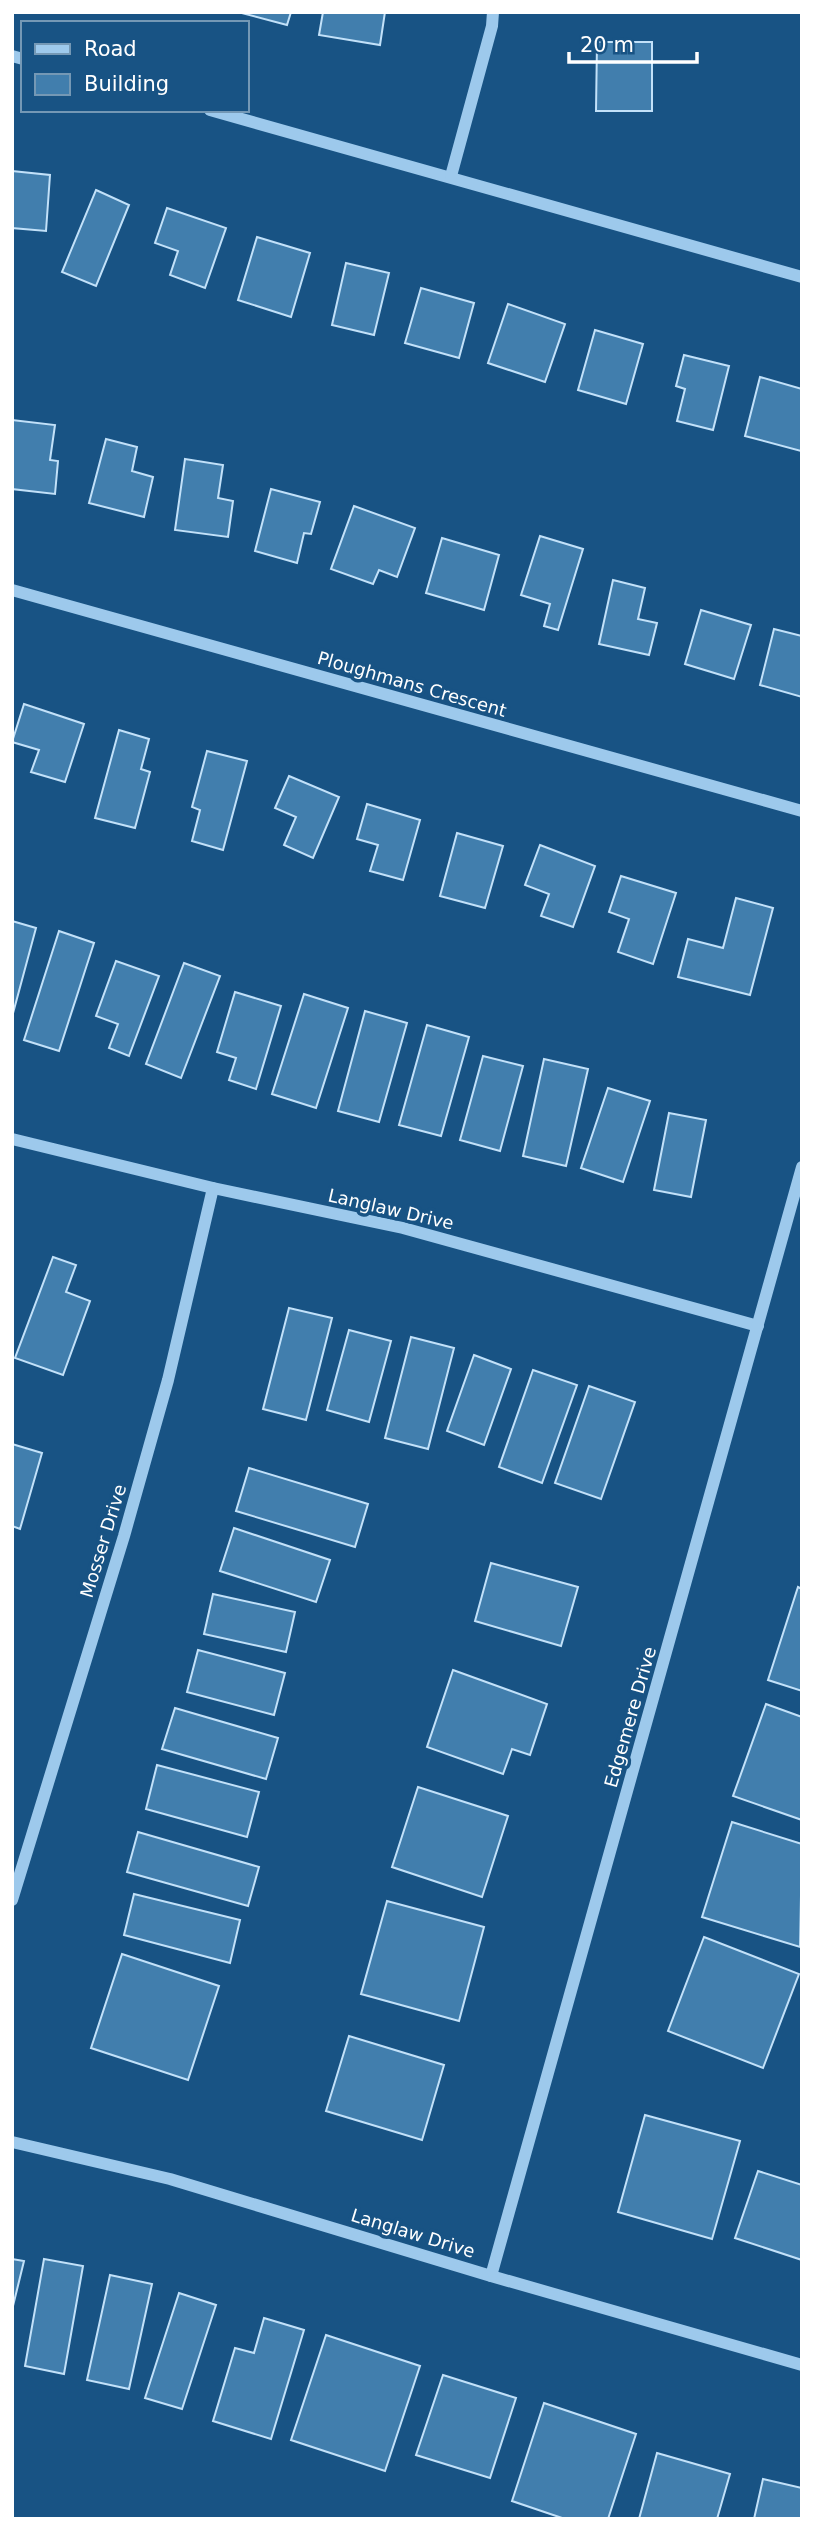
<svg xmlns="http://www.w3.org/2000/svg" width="814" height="2531" viewBox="0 0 814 2531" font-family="'DejaVu Sans',sans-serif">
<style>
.building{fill:#417ead;stroke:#c2e1f9;stroke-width:2}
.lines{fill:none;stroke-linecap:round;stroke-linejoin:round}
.minor{stroke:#9dc9ec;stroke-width:12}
.labels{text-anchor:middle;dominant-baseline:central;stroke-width:7;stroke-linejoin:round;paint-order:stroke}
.street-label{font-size:18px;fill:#fff;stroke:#185384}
</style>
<rect width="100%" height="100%" fill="#185384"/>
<g class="building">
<polygon points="238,12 291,12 287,25"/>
<polygon points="323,12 385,12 380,45 319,35"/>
<polygon points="597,42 652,42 652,111 596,111"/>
<polygon points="12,171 50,175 46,231 12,228"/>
<polygon points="96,190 129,205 96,286 62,272"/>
<polygon points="167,208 226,228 205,288 170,275 178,251 155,243"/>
<polygon points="257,237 310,253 291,317 238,300"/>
<polygon points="346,263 389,273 374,335 332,325"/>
<polygon points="421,288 474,303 459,358 405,343"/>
<polygon points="508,304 565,324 545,382 488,363"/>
<polygon points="595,330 643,344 626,404 578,390"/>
<polygon points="684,355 729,366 713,430 677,421 685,389 676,386"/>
<polygon points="760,377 802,389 801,451 745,436"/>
<polygon points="12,420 55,425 50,460 58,461 55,494 12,489"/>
<polygon points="106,439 137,447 132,471 153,477 144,517 89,503"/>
<polygon points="185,459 223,465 218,498 233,501 228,537 175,530"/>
<polygon points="271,489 320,502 311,534 304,533 297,563 255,551"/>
<polygon points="354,506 415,528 397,577 379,570 373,584 331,569"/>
<polygon points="540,536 583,549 558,630 544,626 550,604 521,595"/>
<polygon points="442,538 499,555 484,610 426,593"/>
<polygon points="613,580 645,588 638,619 657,623 649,655 599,644"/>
<polygon points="701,610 751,625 734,679 685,664"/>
<polygon points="774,629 802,636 802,697 760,685"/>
<polygon points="24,704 84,724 65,782 31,772 39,750 12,742"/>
<polygon points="119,730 149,739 141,769 150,772 135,828 95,818"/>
<polygon points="207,751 247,761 223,850 192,841 200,810 192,807"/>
<polygon points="289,776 339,797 313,858 284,845 296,817 275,808"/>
<polygon points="367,804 420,820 403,880 370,871 378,845 357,839"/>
<polygon points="457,833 503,846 485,908 440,896"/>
<polygon points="540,845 595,866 573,927 541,916 549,894 525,885"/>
<polygon points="621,876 676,893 653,964 618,952 629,919 609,912"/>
<polygon points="736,898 773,908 750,995 678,977 688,939 723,948"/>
<polygon points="12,921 36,928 12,1017"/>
<polygon points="59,931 94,943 59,1051 24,1040"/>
<polygon points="116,961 159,976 129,1056 109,1048 118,1024 96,1016"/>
<polygon points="184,963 220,976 181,1078 146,1064"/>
<polygon points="235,992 281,1006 256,1089 229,1080 236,1058 217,1052"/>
<polygon points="304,994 348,1008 316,1108 272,1094"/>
<polygon points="365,1011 407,1023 379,1122 338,1111"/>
<polygon points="427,1025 469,1037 441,1136 399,1125"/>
<polygon points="483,1056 523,1066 500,1151 460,1140"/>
<polygon points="544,1059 588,1069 566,1166 523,1156"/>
<polygon points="608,1088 650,1101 623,1182 581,1168"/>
<polygon points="669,1113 706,1120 691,1197 654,1190"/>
<polygon points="53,1257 76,1265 66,1292 90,1301 63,1375 15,1358"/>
<polygon points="289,1308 332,1318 306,1420 263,1409"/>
<polygon points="349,1330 391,1341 369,1422 327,1410"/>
<polygon points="411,1337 454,1348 428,1449 385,1438"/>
<polygon points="474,1355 511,1369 484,1445 447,1431"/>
<polygon points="533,1370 577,1385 542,1483 499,1467"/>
<polygon points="589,1386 635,1402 601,1499 555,1483"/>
<polygon points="12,1444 42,1453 20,1529 12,1526"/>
<polygon points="249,1468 368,1504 355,1547 236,1511"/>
<polygon points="234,1528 330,1560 316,1602 220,1571"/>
<polygon points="491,1563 578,1587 561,1646 475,1621"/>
<polygon points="798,1587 802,1589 802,1691 768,1680"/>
<polygon points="213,1594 295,1612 286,1652 204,1634"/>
<polygon points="198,1650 285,1673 274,1715 187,1692"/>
<polygon points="453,1670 547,1704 530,1755 512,1749 503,1774 427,1747"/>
<polygon points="766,1704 802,1717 802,1820 733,1796"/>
<polygon points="175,1708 278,1738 266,1779 162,1749"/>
<polygon points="157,1765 259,1792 247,1837 146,1809"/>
<polygon points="418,1787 508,1816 482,1897 392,1867"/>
<polygon points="732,1822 802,1844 800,1947 702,1917"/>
<polygon points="138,1832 259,1867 248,1906 127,1872"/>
<polygon points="134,1894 240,1920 230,1963 124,1935"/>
<polygon points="387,1901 484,1927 459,2021 361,1994"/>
<polygon points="704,1937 799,1974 763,2068 668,2031"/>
<polygon points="122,1954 219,1986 188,2080 91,2048"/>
<polygon points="349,2036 444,2065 422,2140 326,2111"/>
<polygon points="645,2115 740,2141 712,2239 618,2212"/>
<polygon points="758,2171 802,2185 802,2260 735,2238"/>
<polygon points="12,2259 24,2261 12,2310"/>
<polygon points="44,2259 83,2266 64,2374 25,2366"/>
<polygon points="110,2275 152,2284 129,2389 87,2380"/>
<polygon points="179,2293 216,2305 182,2409 145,2398"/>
<polygon points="264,2318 304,2330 271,2439 213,2421 235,2348 254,2353"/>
<polygon points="326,2335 420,2366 385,2471 291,2440"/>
<polygon points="443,2375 516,2398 490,2478 416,2455"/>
<polygon points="544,2403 636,2434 608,2519 565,2519 512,2501"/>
<polygon points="657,2453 730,2474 717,2519 639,2519"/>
<polygon points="763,2479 802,2488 802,2519 754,2519"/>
</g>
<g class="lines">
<g class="minor">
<polyline points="12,56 23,59"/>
<polyline points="210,110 802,277"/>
<polyline points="451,176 492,26 493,12"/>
<polyline points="12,590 802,811"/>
<polyline points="12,1139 213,1188 403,1228 758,1326"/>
<polyline points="12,1900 124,1536 168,1380 213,1188"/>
<polyline points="12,2142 170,2179 491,2276 802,2365"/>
<polyline points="491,2276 802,1167"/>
</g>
</g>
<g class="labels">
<g class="street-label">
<text transform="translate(412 684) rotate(16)">Ploughmans Crescent</text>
<text transform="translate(391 1209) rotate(13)">Langlaw Drive</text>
<text transform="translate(103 1541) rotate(-73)">Mosser Drive</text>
<text transform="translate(630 1717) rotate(-74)">Edgemere Drive</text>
<text transform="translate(413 2233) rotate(17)">Langlaw Drive</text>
</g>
</g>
<rect width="814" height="2531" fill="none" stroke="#ffffff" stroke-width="28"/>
<rect x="21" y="21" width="228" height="91" fill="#185384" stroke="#7498b5" stroke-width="2"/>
<rect x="35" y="44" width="35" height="10" fill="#9dc9ec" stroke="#7498b5" stroke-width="2"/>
<text x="84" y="56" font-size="21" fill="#ffffff">Road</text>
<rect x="35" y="74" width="35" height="21" fill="#417ead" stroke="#7498b5" stroke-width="2"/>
<text x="84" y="91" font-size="21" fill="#ffffff">Building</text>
<path d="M569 52v10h128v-10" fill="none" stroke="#ffffff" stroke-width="3.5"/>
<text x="580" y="52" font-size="21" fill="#ffffff" stroke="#185384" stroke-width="5" paint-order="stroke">20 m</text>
</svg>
